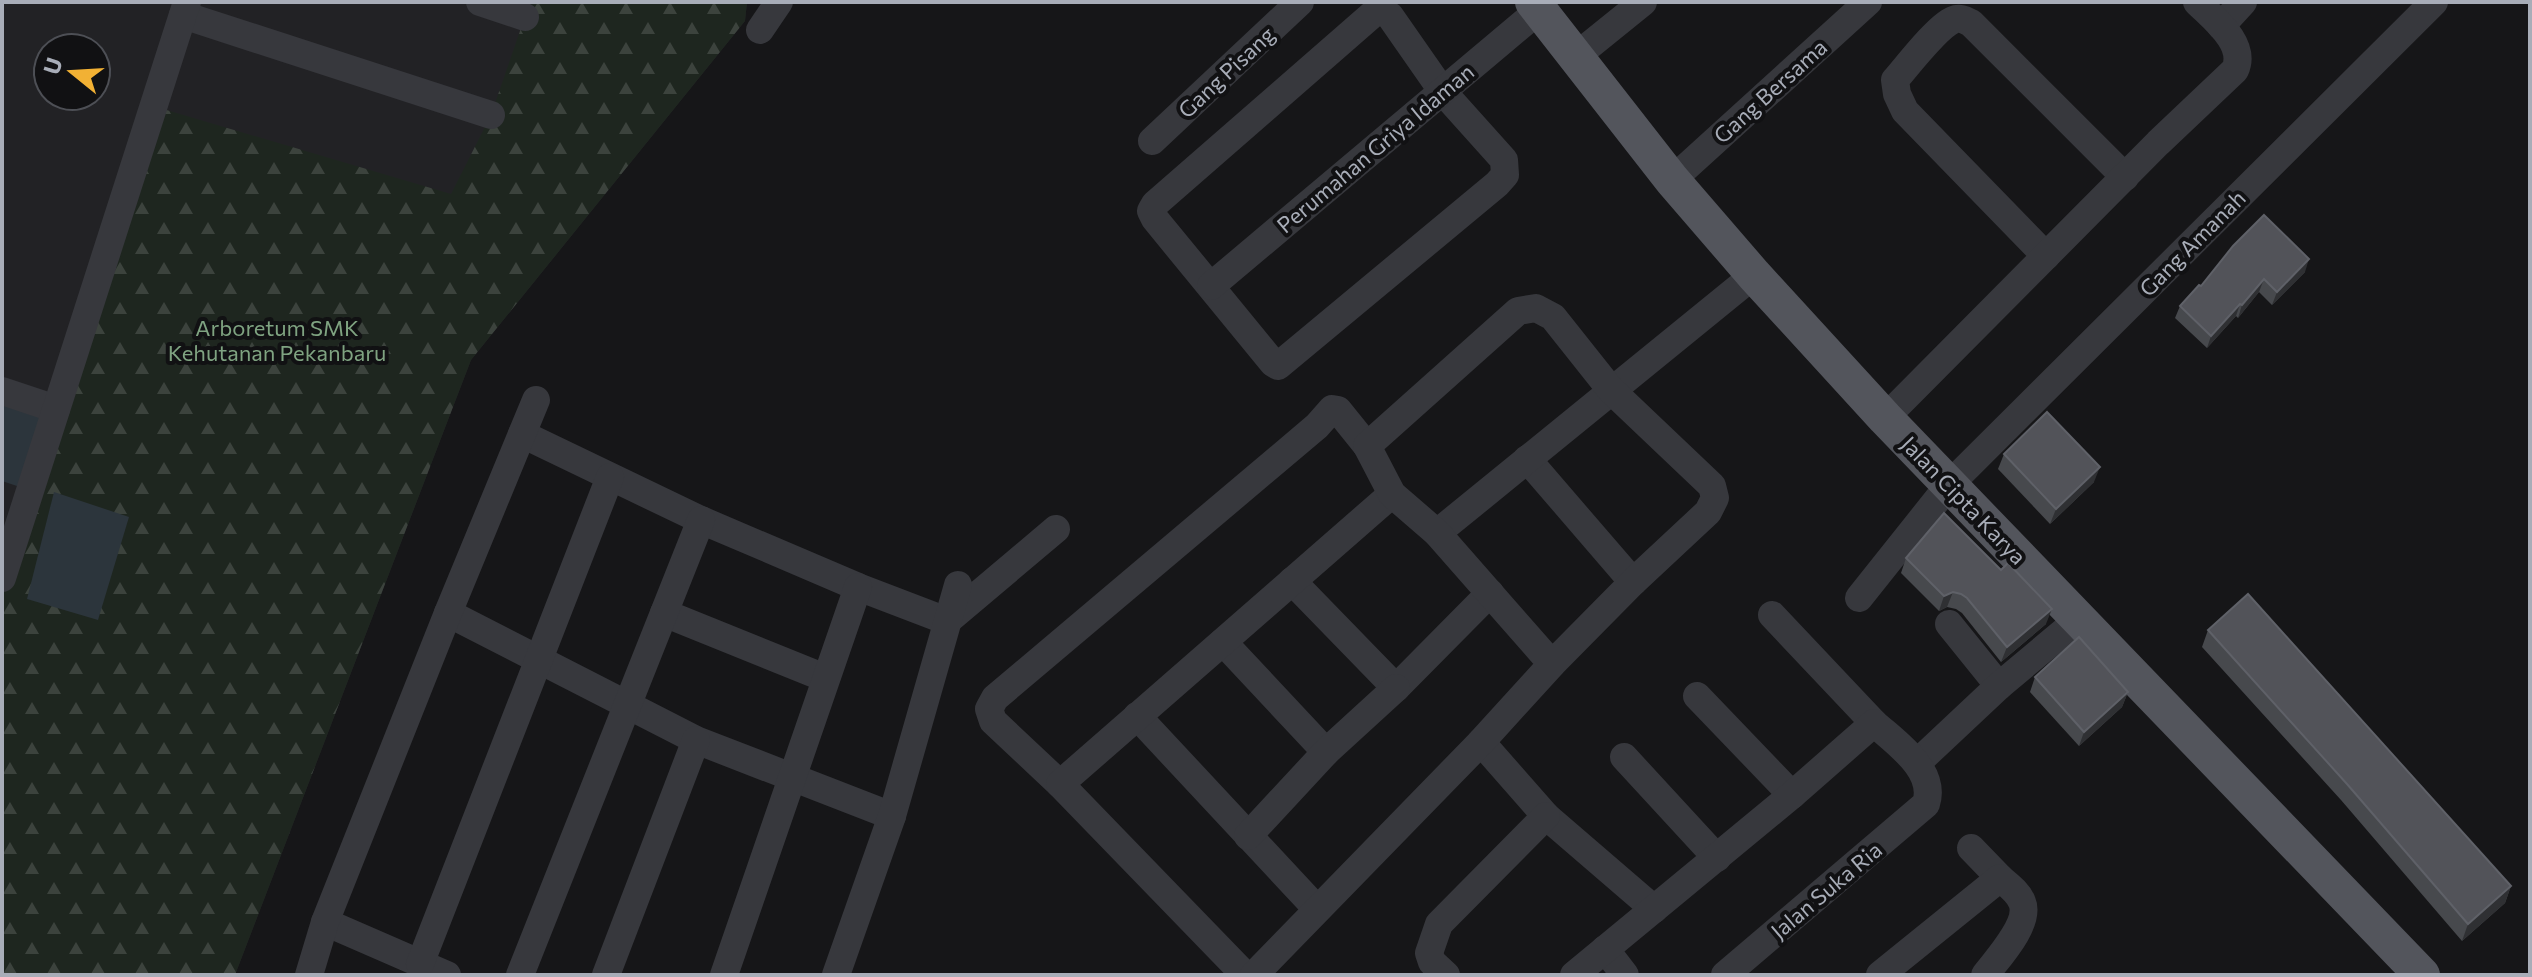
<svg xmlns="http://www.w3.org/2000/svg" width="2532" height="977" viewBox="0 0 2532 977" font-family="Commissioner,sans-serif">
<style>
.built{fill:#222225;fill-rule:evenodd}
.forest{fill:url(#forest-firs)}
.water{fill:#2c353c}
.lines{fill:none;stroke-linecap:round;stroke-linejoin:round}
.minor{stroke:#37383d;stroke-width:28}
.major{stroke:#53555c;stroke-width:36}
.wall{fill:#47494d}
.shaded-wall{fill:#2f3033}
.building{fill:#525359;stroke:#5f6168;stroke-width:2}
.labels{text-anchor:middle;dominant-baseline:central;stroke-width:8;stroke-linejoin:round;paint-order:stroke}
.street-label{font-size:22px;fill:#a8adb8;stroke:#111113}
.park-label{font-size:22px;fill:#7fa381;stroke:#111113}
</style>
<defs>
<pattern id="forest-firs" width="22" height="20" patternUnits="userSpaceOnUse" patternTransform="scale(2)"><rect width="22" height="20" fill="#1e261f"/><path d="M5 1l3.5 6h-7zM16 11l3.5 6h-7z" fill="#3c433d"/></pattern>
</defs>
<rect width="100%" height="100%" fill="#161618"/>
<path class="built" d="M2 2H747L745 21 471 360 235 975H2ZM48 48H96V96H48Z"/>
<polygon class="forest" points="530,2 747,2 745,21 471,360 235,975 2,975 2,578 153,106 451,194 491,115"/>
<g class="water">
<polygon points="2,400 42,412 23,488 2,481"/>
<polygon points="54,492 129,517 98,620 27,599"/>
</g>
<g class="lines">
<g class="minor">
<polyline points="480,2 525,17"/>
<polygon points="1381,11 1390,16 1443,92 1504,160 1505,175 1497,184 1278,366 1273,363 1155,219 1151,211 1155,204 1374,13"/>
<polyline points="183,15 491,115"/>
<polyline points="2221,26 2243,2"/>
<polyline points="760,30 779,2"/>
<polyline points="1575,57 1643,2"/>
<polyline points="1152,141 1300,2"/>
<polyline points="1672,180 1868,2"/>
<path d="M2046 256 1905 111 1897 94 1895 80C1908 65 1937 27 1953 20 1960 17 1965 20 1971 23L2125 177"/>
<polyline points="1211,286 1539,10"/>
<polyline points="2,391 56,409"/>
<path d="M1885 418 2158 143 2235 70C2247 44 2214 19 2197 2"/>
<polyline points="522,434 701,520 858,587 947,621 1056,529"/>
<polyline points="1527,459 1633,582"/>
<polyline points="1437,533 1754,275"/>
<polyline points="2,578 187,2"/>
<polyline points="1292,581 1396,688 1490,593"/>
<polyline points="1859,598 1949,485 2434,2"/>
<polyline points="448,613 696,740 892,816"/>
<polyline points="664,613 825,678"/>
<polyline points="1772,615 1874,723"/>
<polyline points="1949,624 1999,686"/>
<polyline points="1223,642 1326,752"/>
<polyline points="1697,696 1792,795"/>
<polyline points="1137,716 1317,909"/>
<polyline points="1481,742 1546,816 1654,909"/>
<polyline points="1624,757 1717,858"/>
<polyline points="1917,763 1999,686 2079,619"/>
<polyline points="1060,784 993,721 989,709 995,698 1317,426 1332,409 1338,410 1367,446"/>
<polyline points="1248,836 1326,752 1396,688"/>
<polyline points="1971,848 2000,878"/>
<polyline points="325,922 447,975"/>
<polyline points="1605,949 1625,975"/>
<polyline points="420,964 610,477"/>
<polyline points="309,975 325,922 448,613 536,400"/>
<polyline points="520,975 701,520"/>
<polyline points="606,975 696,740"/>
<polyline points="724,975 858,587"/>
<polyline points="836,975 892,816 958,585"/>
<polyline points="1245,975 1060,784 1392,494"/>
<polyline points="1254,975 1481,742 1552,664 1633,582 1708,512 1715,498 1712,486 1611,390 1553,317 1536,308 1518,311 1367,446 1392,494 1437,533 1552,664"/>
<polyline points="1446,975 1432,962 1429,953 1439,924 1546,816"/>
<path d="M1574 975 1792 795 1874 723C1896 743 1937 770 1926 804L1725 975"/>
<path d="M1880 975 2000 878C2008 885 2018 892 2022 902 2031 923 1998 958 1985 975"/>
</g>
<polyline class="major" points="1533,2 1672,180 1754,275 1885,418 2422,975"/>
</g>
<g class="wall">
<polygon points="2305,272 2272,305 2259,292 2238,318 2236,316 2207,348 2175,318 2180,306 2201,286"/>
<polygon points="2004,454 2094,482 2050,524 1998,469"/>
<polygon points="1906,558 2046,624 2001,662 1962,613 1956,609 1947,607 1939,611 1901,573"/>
<polygon points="2208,630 2511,886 2505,903 2462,941 2341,800 2202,647"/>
<polygon points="2035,677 2128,692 2122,707 2079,746 2030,692"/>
</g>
<g class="shaded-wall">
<polygon points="2309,259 2305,272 2272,305 2277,292"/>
<polygon points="2264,279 2259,292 2238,318 2242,305"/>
<polygon points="2240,304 2236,316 2207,348 2211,336"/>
<polygon points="2100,467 2094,482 2050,524 2056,509"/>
<polygon points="1953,592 1947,607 1939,611 1944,596"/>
<polygon points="2052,609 2046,624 2001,662 2007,647"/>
<polygon points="2128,692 2122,707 2079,746 2084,732"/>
<polygon points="2511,886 2505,903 2462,941 2468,924"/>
</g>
<g class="building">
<polygon points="2264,215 2309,259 2277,292 2264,279 2242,305 2240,304 2211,336 2180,306 2199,285 2201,286 2233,246"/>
<polygon points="2047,412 2100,467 2056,509 2004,454"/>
<polygon points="1944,513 2001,570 2008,563 2052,609 2007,647 1967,598 1961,594 1953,592 1944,596 1906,558"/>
<polygon points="2248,594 2511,886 2468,924 2347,784 2208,630"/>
<polygon points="2079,637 2128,692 2084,732 2035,677"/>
</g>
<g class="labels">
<g class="street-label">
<text transform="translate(1226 72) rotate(-43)">Gang Pisang</text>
<text transform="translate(1770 91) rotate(-42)">Gang Bersama</text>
<text transform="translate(1375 148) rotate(-40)">Perumahan Griya Idaman</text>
<text transform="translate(2192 243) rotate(-45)">Gang Amanah</text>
<text transform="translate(1964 500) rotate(46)">Jalan Cipta Karya</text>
<text transform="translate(1826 890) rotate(-40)">Jalan Suka Ria</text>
</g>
<g class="park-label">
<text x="277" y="327">Arboretum SMK<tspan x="277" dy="25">Kehutanan Pekanbaru</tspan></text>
</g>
</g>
<rect width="2532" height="977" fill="none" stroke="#a8adb8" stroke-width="8"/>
<g transform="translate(72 72) rotate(288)"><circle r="38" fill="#111113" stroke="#4d4f55" stroke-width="2"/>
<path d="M0-6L14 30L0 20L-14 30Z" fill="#f2b134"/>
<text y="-12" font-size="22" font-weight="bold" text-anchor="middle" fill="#a8adb8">U</text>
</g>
</svg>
